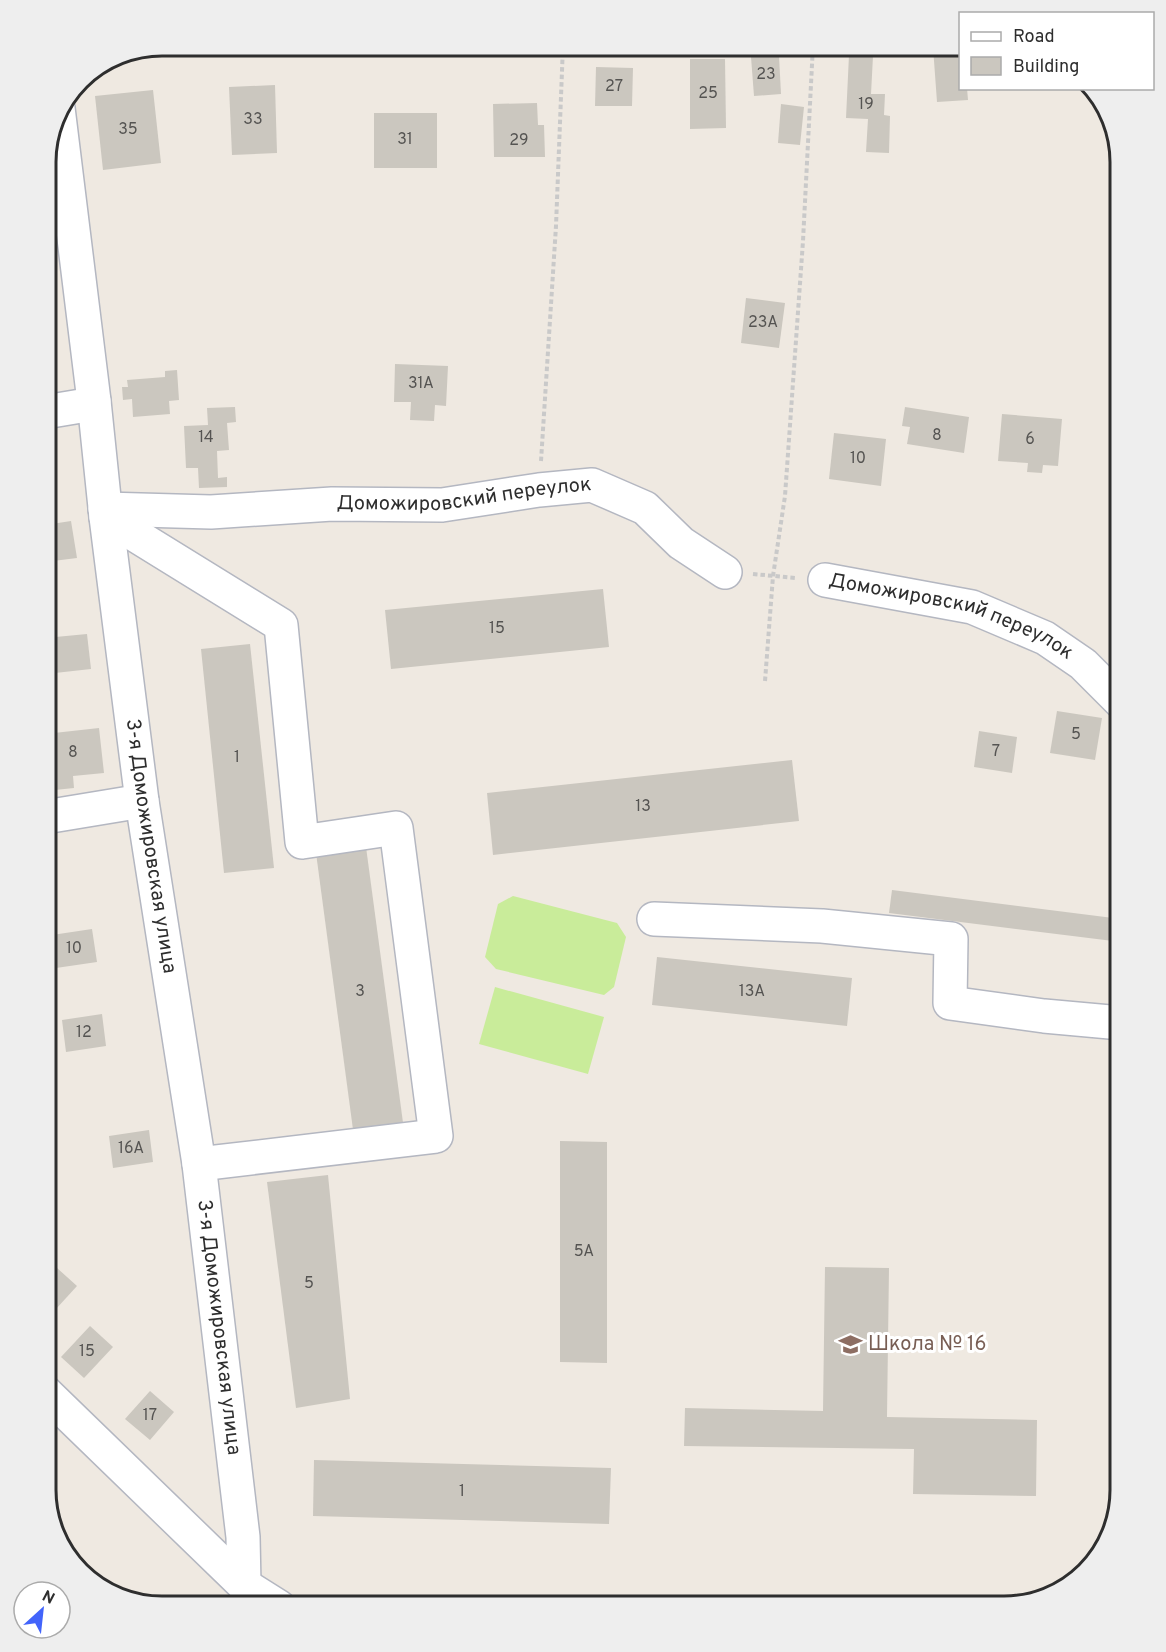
<svg xmlns="http://www.w3.org/2000/svg" width="1166" height="1652" viewBox="0 0 1166 1652" font-family="Overpass,sans-serif">
<style>
.pitch{fill:#c9ec9a}
.building{fill:#cbc7bf}
.lines{fill:none;stroke-linecap:round;stroke-linejoin:round}
.minor-casing{stroke:#b4b7c1;stroke-width:36}
.path{stroke:#c9c9c9;stroke-width:4;stroke-dasharray:4.5 3;stroke-linecap:butt}
.minor{stroke:#fff;stroke-width:33}
.labels{text-anchor:middle;dominant-baseline:central;stroke-width:6;stroke-linejoin:round;paint-order:stroke}
.number-label{font-size:16px;fill:#555452}
.street-label{font-size:20px;fill:#2e2e2e;stroke:#fff}
.education-label{font-size:20px;fill:#785e54;stroke:#fff;text-anchor:start}
.rim{fill:none;stroke:#2e2e2e;stroke-width:3}
</style>
<rect width="100%" height="100%" fill="#efe9e1"/>
<g class="pitch">
<polygon points="513,896 617,923 626,937 614,987 604,995 496,969 485,957 498,904"/>
<polygon points="495,987 604,1017 588,1074 479,1044"/>
</g>
<g class="building">
<polygon points="960,45 960,88 967,88 968,100 937,102 933,47"/>
<polygon points="849,55 873,56 871,94 885,94 884,115 890,116 889,153 866,152 868,119 846,118"/>
<polygon points="779,56 781,94 754,96 751,57"/>
<polygon points="690,59 725,59 726,128 690,129"/>
<polygon points="596,67 633,68 632,106 595,106"/>
<polygon points="275,85 277,153 232,155 229,87"/>
<polygon points="1091,88 1102,100 1093,101"/>
<polygon points="153,90 161,163 103,170 95,96"/>
<polygon points="537,103 538,125 544,125 545,157 494,157 493,104"/>
<polygon points="781,104 804,107 800,145 778,143"/>
<rect x="374" y="113" width="63" height="55"/>
<polygon points="746,298 785,303 779,348 741,343"/>
<polygon points="395,364 448,366 446,406 435,405 434,421 410,420 411,402 394,402"/>
<polygon points="177,370 179,400 169,401 170,414 133,417 132,399 123,400 122,387 128,387 127,380 165,377 165,371"/>
<polygon points="235,407 236,422 227,423 229,450 217,451 218,478 227,477 227,487 199,488 198,468 186,468 184,426 208,425 207,408"/>
<polygon points="905,407 969,417 964,453 907,444 910,427 902,426"/>
<polygon points="1002,414 1062,419 1058,466 1043,465 1042,473 1027,472 1028,463 998,461"/>
<polygon points="834,433 886,439 881,486 829,479"/>
<polygon points="71,521 77,558 45,562 45,525"/>
<polygon points="603,589 609,647 391,669 385,610"/>
<polygon points="87,634 91,669 46,674 45,638"/>
<polygon points="250,644 274,868 224,873 201,649"/>
<polygon points="1057,711 1102,718 1095,760 1050,753"/>
<polygon points="99,728 104,773 73,776 74,788 45,791 45,734"/>
<polygon points="979,731 1017,737 1012,773 974,767"/>
<polygon points="792,760 799,821 493,855 487,793"/>
<polygon points="366,847 404,1130 354,1137 316,853"/>
<polygon points="892,890 1121,919 1121,942 889,913"/>
<polygon points="92,929 97,962 56,968 52,935"/>
<polygon points="657,957 852,978 847,1026 652,1005"/>
<polygon points="102,1014 106,1046 66,1052 62,1020"/>
<polygon points="149,1130 153,1162 113,1168 109,1136"/>
<polygon points="1116,1132 1121,1132 1121,1356 1118,1356"/>
<polygon points="560,1141 607,1142 607,1363 560,1362"/>
<polygon points="328,1175 350,1399 296,1408 267,1182"/>
<polygon points="825,1267 889,1268 887,1417 1037,1420 1036,1496 913,1494 914,1449 684,1446 685,1408 823,1411"/>
<polygon points="57,1268 77,1286 45,1321 45,1281"/>
<polygon points="90,1326 113,1347 84,1378 61,1357"/>
<polygon points="150,1391 174,1412 150,1440 125,1419"/>
<polygon points="314,1460 611,1468 609,1524 313,1516"/>
</g>
<g class="lines">
<defs>
<g id="minor">
<path id="s1" d="M58 108 94 401 106 517 142 801 199 1164 243 1537 244 1585"/>
<polyline points="45,412 87,405 94,401"/>
<path id="s2" d="M105 509 211 512 332 504 442 505 539 490 592 485 645 508 681 543 725 572"/>
<polyline points="106,517 281,625 302,842 396,828 436,1136 199,1164"/>
<path id="s3" d="M825 580 972 607 1045 638 1083 664 1121 702"/>
<polyline points="45,817 142,801"/>
<polyline points="654,919 822,926 951,939 950,1003 1044,1016 1121,1023"/>
<polyline points="45,1392 244,1585 279,1607"/>
</g>
</defs>
<use href="#minor" class="minor-casing"/>
<g class="path">
<polyline points="541,461 556,226 563,45"/>
<polyline points="753,574 796,578"/>
<polyline points="765,681 773,576 785,496 803,241 813,45"/>
</g>
<use href="#minor" class="minor"/>
</g>
<defs>
<symbol id="school-bare" viewBox="-9 -9 18 18"><path d="M0-5L7-2L0 1L-7-2ZM-4 1L0 2.5L4 1V4Q0 6-4 4Z" fill="#8d6e63" stroke="#fff" stroke-width="2.5" paint-order="stroke"/></symbol>
</defs>
<g fill-rule="evenodd">
<use href="#school-bare" x="834" y="1328" width="33" height="33"/>
</g>
<g class="labels">
<g class="number-label">
<text x="766" y="75">23</text>
<text x="614" y="87">27</text>
<text x="708" y="94">25</text>
<text x="866" y="105">19</text>
<text x="253" y="120">33</text>
<text x="128" y="130">35</text>
<text x="405" y="140">31</text>
<text x="519" y="141">29</text>
<text x="763" y="323">23А</text>
<text x="421" y="384">31А</text>
<text x="937" y="436">8</text>
<text x="206" y="438">14</text>
<text x="1030" y="440">6</text>
<text x="858" y="459">10</text>
<text x="497" y="629">15</text>
<text x="1076" y="735">5</text>
<text x="996" y="752">7</text>
<text x="73" y="753">8</text>
<text x="237" y="758">1</text>
<text x="643" y="807">13</text>
<text x="74" y="949">10</text>
<text x="360" y="992">3</text>
<text x="752" y="992">13А</text>
<text x="84" y="1033">12</text>
<text x="131" y="1149">16А</text>
<text x="584" y="1252">5А</text>
<text x="309" y="1284">5</text>
<text x="87" y="1352">15</text>
<text x="150" y="1416">17</text>
<text x="462" y="1492">1</text>
</g>
<g class="street-label">
<text stroke="none"><textPath href="#s2" startOffset="360">Доможировский переулок</textPath></text>
<text stroke="none"><textPath href="#s3" startOffset="132">Доможировский переулок</textPath></text>
<text stroke="none"><textPath href="#s1" startOffset="744">3-я Доможировская улица</textPath></text>
<text stroke="none"><textPath href="#s1" startOffset="1230">3-я Доможировская улица</textPath></text>
</g>
<g class="education-label">
<text x="868" y="1345">Школа № 16</text>
</g>
</g>
<path d="M0 0H1166V1652H0ZM162 56H1004A106 106 0 0 1 1110 162V1490A106 106 0 0 1 1004 1596H162A106 106 0 0 1 56 1490V162A106 106 0 0 1 162 56Z" fill="#eee" fill-rule="evenodd"/>
<path class="rim" d="M162 56H1004A106 106 0 0 1 1110 162V1490A106 106 0 0 1 1004 1596H162A106 106 0 0 1 56 1490V162A106 106 0 0 1 162 56Z"/>
<rect x="959" y="12" width="195" height="78" fill="#ffffff" stroke="#ababab" stroke-width="1.5"/>
<rect x="971" y="32" width="30" height="9" fill="#ffffff" stroke="#ababab" stroke-width="1.5"/>
<text x="1013" y="42" font-size="18" fill="#2e2e2e">Road</text>
<rect x="971" y="57" width="30" height="18" fill="#cbc7bf" stroke="#ababab" stroke-width="1.5"/>
<text x="1013" y="72" font-size="18" fill="#2e2e2e">Building</text>
<g transform="translate(42 1610) rotate(27)"><circle r="28" fill="#ffffff" stroke="#ababab" stroke-width="1.5"/>
<path d="M0-4.5L10 22L0 15L-10 22Z" fill="#4264fb"/>
<text y="-9" font-size="16" font-weight="bold" text-anchor="middle" fill="#2e2e2e">N</text>
</g>
</svg>
